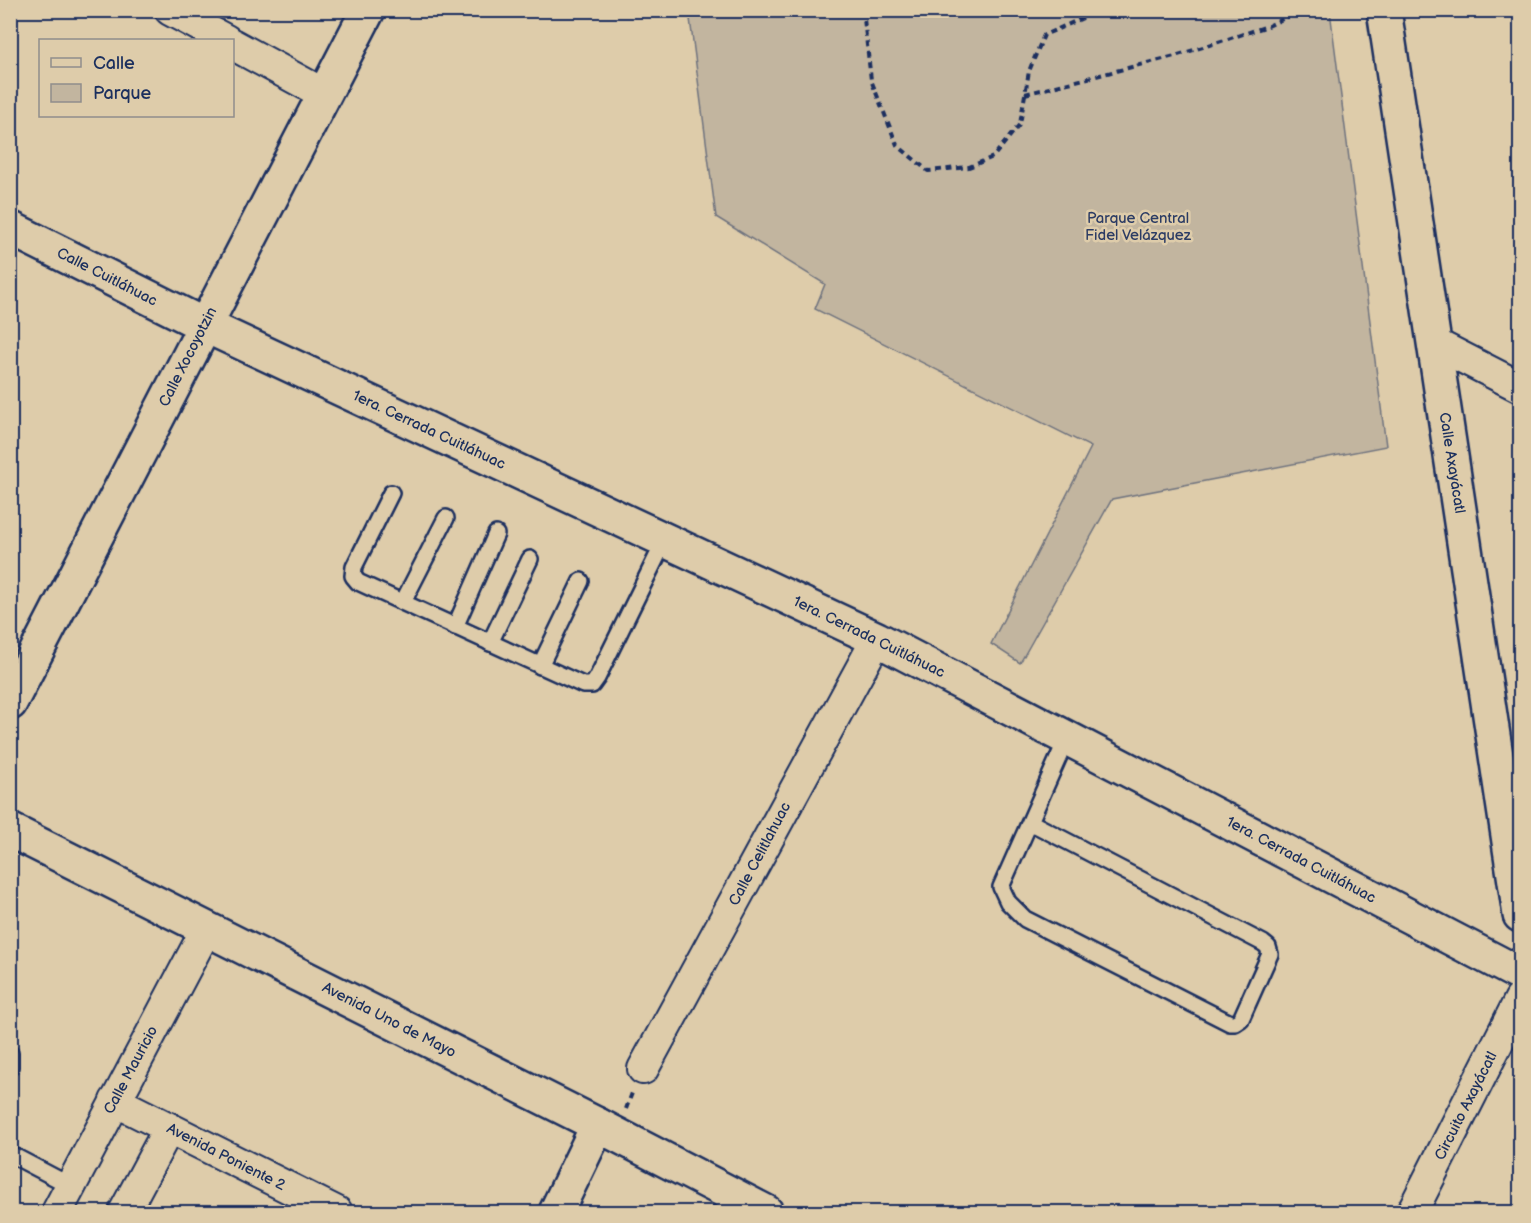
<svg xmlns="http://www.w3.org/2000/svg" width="1531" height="1223" viewBox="0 0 1531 1223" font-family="'Balsamiq Sans',sans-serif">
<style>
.green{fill:#c2b59f;stroke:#6e727e;stroke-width:1.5}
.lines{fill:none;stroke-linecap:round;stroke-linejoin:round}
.service-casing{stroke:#1b2f5e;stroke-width:20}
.minor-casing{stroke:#1b2f5e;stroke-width:34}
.tertiary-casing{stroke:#1b2f5e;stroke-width:38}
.secondary-casing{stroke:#1b2f5e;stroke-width:38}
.path{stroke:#1b2f5e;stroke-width:4;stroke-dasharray:6 4.5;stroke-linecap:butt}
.service{stroke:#deccaa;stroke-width:15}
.minor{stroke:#deccaa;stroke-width:30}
.tertiary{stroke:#deccaa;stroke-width:33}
.secondary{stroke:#deccaa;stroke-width:33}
.labels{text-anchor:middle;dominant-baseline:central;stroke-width:5;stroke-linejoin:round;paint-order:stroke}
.park-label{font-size:15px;fill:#2c3c64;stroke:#deccaa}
.street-label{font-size:15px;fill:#1b2f5e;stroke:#deccaa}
</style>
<rect width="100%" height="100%" fill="#deccaa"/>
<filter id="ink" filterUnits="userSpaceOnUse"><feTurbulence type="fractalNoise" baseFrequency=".0167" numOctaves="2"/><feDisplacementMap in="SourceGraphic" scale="12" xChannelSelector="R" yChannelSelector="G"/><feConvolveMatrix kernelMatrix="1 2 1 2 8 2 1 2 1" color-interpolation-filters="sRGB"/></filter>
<g filter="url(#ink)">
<polygon class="green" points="689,11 1330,11 1386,446 1112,499 1020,663 991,644 1091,447 815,309 825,284 716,217"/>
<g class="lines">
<defs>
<g id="service">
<polyline points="391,493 354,567 353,576 358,582 583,685 592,685 597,678 665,540"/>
<polyline points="403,602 446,518"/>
<polyline points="455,627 496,534"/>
<polyline points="490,643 530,559"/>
<polyline points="540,666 581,581"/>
<polyline points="1030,822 1263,943 1268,947 1270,954 1241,1019 1235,1023 1230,1023 1025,919 1008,902 1001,887 1067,738"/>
<polyline points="10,1053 10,1067"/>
<polyline points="10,1154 71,1186"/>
</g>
<g id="minor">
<polyline points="170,10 226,40"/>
<polyline points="232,44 324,94"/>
<polyline points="1434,343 1520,387"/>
<polyline points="643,1069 877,639"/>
<polyline points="115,1101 337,1212"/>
<polyline points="57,1212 207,928"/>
<polyline points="124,1212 169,1128"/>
<polyline points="1412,1212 1520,999"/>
</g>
<g id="tertiary">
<polyline points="1384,10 1520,915"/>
<polyline points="10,228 204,325 877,639 1520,974"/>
<polyline points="10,703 368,10"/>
</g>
<g id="secondary">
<polyline points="10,830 598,1125 766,1212"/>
<polyline points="556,1212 598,1125"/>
</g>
</defs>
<use href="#service" class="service-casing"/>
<use href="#minor" class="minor-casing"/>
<use href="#tertiary" class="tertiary-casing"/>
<use href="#secondary" class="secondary-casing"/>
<g class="path">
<polyline points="863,10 871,80 897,145 928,171 969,167 993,157 1020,124 1029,71 1044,35 1092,14 1115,10"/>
<polyline points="1025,94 1175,56 1268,26 1295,13 1307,10"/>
<polyline points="626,1109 632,1093"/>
</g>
<use href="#service" class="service"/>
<use href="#minor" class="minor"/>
<use href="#tertiary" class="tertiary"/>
<use href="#secondary" class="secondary"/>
</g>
</g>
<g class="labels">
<g class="park-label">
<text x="1138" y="218">Parque Central<tspan x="1138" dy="17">Fidel Velázquez</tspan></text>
</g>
<g class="street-label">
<text transform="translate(107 277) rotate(27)">Calle Cuitláhuac</text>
<text transform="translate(188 357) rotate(-63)">Calle Xocoyotzin</text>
<text transform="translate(429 430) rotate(25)">1era. Cerrada Cuitláhuac</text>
<text transform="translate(1452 463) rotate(81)">Calle Axayácatl</text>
<text transform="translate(869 637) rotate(26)">1era. Cerrada Cuitláhuac</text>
<text transform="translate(760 854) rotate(-62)">Calle Celitlahuac</text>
<text transform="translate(1301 860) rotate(28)">1era. Cerrada Cuitláhuac</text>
<text transform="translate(389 1020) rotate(27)">Avenida Uno de Mayo</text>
<text transform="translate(131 1070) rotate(-62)">Calle Mauricio</text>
<text transform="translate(1466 1106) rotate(-63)">Circuito Axayácatl</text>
<text transform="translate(226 1157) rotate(27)">Avenida Poniente 2</text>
</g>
</g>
<rect width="1531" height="1223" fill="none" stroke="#deccaa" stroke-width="36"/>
<rect x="18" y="18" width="1495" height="1187" fill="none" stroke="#1b2f5e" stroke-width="2" filter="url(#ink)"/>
<rect x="39" y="39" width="195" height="78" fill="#deccaa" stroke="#908d8c" stroke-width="1.5"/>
<rect x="51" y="58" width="30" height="9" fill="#deccaa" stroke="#908d8c" stroke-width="1.5"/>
<text x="93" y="69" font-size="18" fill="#1b2f5e">Calle</text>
<rect x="51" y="84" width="30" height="18" fill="#c2b59f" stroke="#908d8c" stroke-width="1.5"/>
<text x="93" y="99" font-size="18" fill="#1b2f5e">Parque</text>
</svg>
